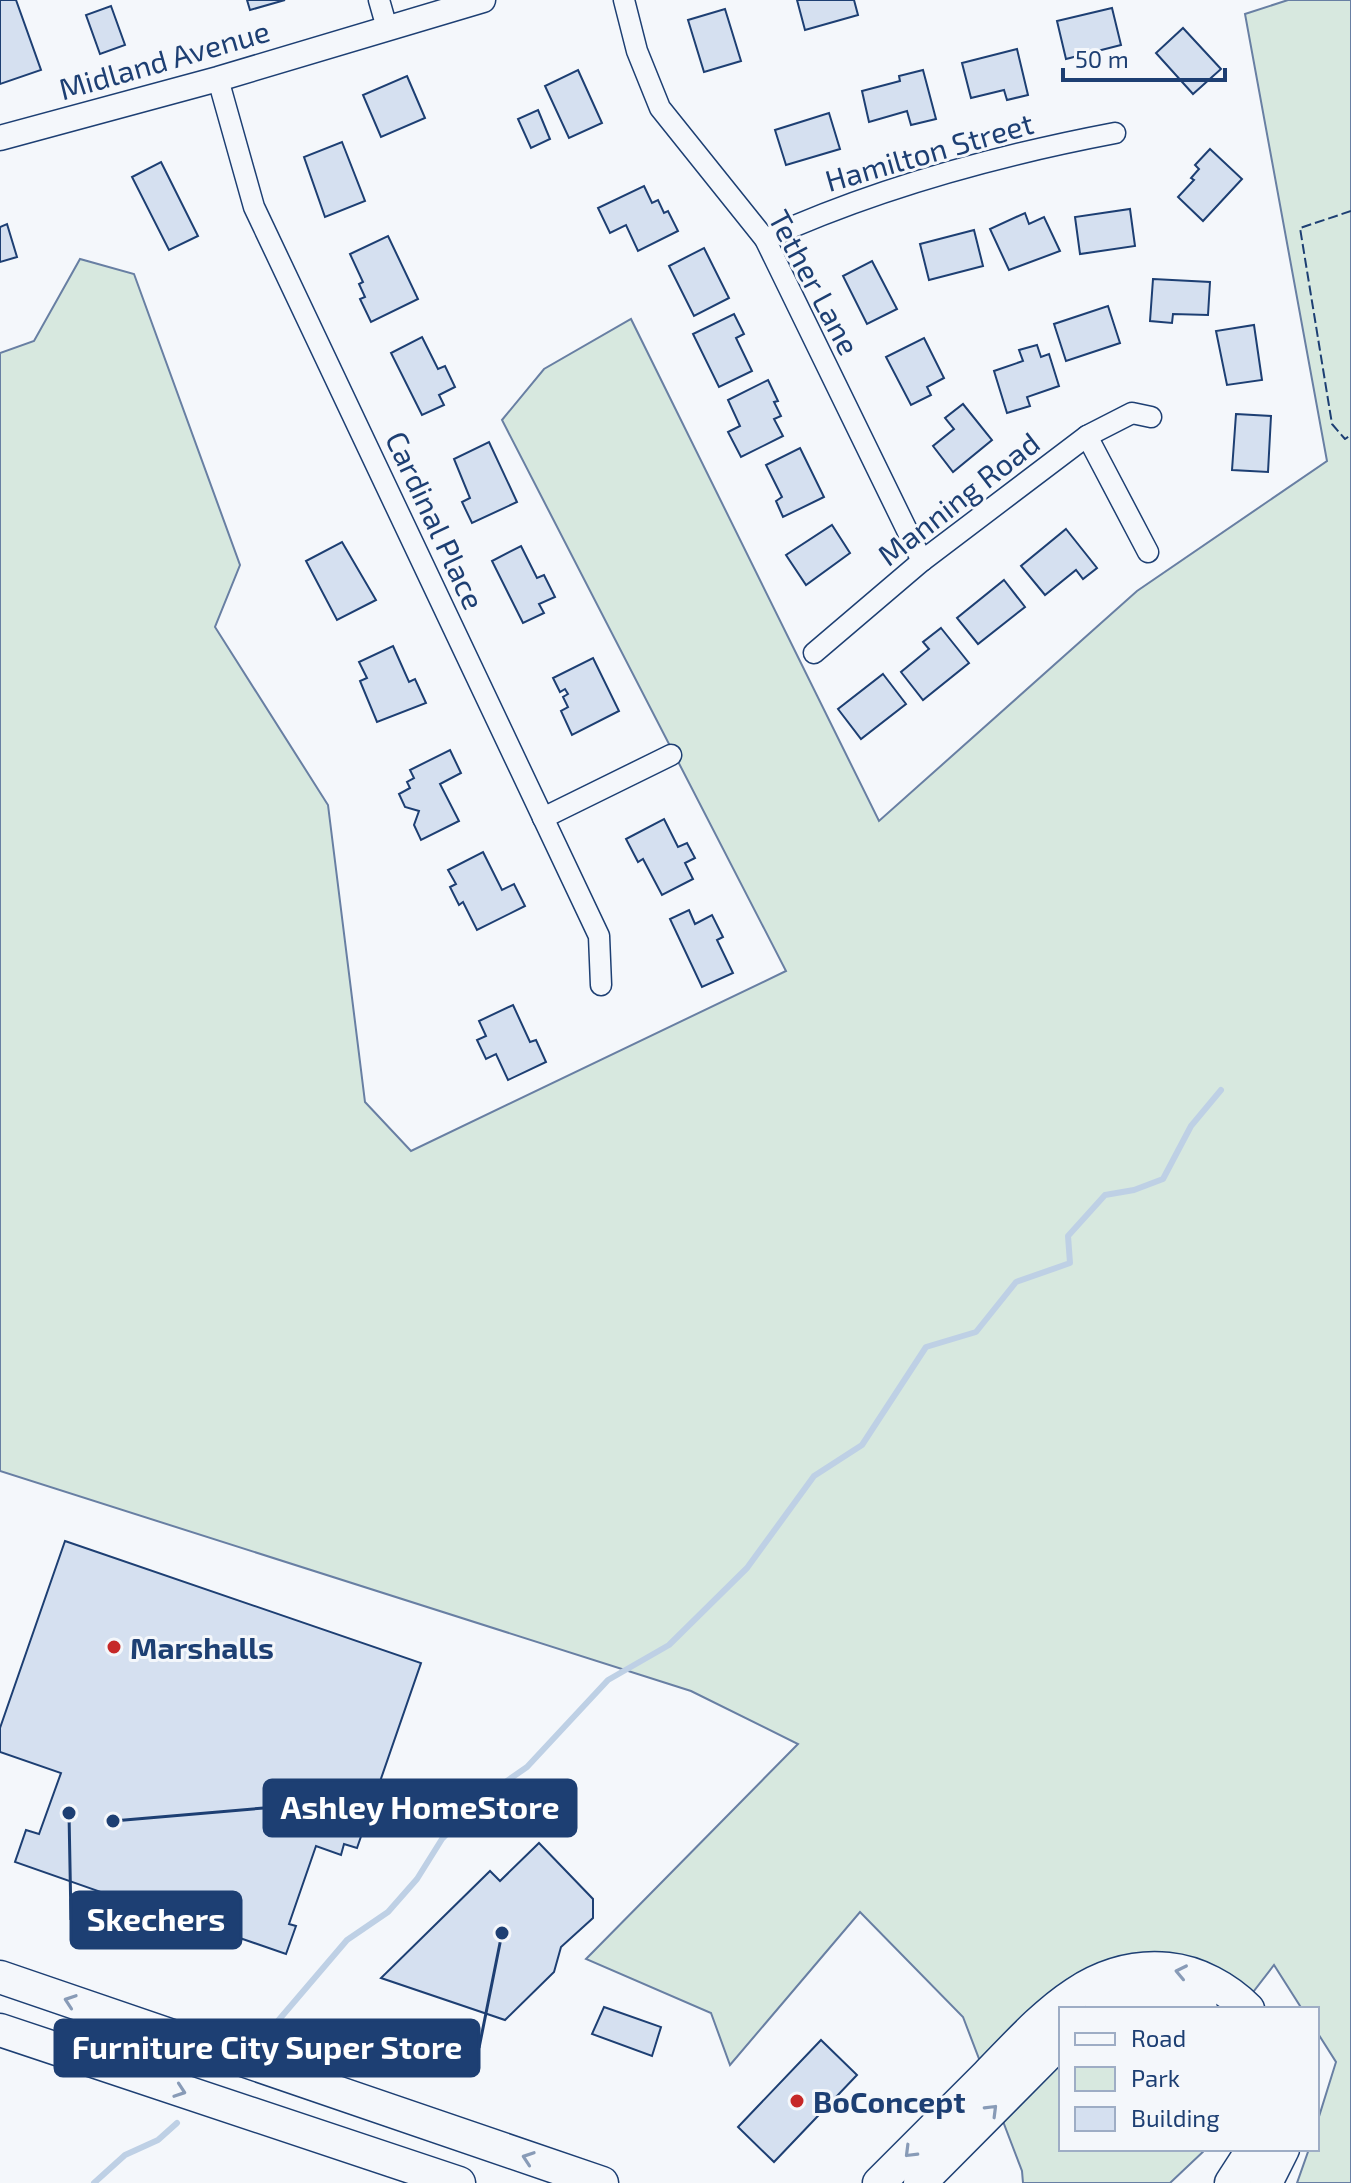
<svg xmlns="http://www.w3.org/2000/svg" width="1351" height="2183" viewBox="0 0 1351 2183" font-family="'Exo 2',sans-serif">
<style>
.green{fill:#d7e8df;stroke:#687fa3;stroke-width:2}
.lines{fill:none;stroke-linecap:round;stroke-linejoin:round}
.stream{stroke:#bed0e5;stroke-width:6}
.building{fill:#d5e0f0;stroke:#1d3f73;stroke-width:2}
.minor-casing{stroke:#1d3f73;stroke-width:23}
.tertiary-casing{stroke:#1d3f73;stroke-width:27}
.trunk-casing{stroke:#1d3f73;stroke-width:35}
.minor{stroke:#f4f7fb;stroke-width:20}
.tertiary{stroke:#f4f7fb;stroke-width:24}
.trunk{stroke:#f4f7fb;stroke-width:32}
.fence{stroke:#1d3f73;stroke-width:2;stroke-dasharray:10 4;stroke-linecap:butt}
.oneway{stroke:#889bb7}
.poi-dot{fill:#c62828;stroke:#f4f7fb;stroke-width:3}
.labels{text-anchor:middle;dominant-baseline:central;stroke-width:6;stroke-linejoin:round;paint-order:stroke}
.street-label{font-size:30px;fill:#1d3f73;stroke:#f4f7fb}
.poi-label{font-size:30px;font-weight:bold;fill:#1d3f73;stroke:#f4f7fb;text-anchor:start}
.leader{fill:none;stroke:#1d3f73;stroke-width:3}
.callout-dot{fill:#1d3f73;stroke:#f4f7fb;stroke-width:3}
.callout{fill:#1d3f73;stroke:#1d3f73;stroke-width:3}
.callout-label{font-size:32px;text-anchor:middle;font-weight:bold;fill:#fff}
</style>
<rect width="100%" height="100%" fill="#f4f7fb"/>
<polygon class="green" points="1288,0 1351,0 1351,2183 1297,2183 1309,2149 1317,2149 1317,2123 1336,2062 1317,2032 1317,2009 1302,2009 1274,1965 1240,2009 1061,2009 1061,2149 1206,2149 1170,2183 1023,2183 1022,2171 963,2017 860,1912 730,2065 711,2013 586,1959 798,1744 691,1691 0,1471 0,353 34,341 80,259 134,274 240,565 215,627 328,805 365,1102 411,1151 786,971 502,420 544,369 631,319 879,821 1137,591 1327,461 1245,14"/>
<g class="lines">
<g class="stream">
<polyline points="271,2029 347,1940 388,1912 417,1879 442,1839 481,1799 527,1767 608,1680 669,1645 747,1568 814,1476 862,1445 926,1347 976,1332 1016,1282 1070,1263 1068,1236 1105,1195 1134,1190 1163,1179 1191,1126 1221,1090"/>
<polyline points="94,2183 125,2155 158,2140 177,2123"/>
</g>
</g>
<g class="building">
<polygon points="0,0 16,0 41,70 0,84"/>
<polygon points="247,0 285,0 250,10"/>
<polygon points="797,0 854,0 858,15 805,30"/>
<polygon points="111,6 125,45 100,54 86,15"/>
<polygon points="1112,8 1121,45 1066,59 1057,21"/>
<polygon points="725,9 741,61 704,72 688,20"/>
<polygon points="1183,28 1221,69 1193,94 1156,53"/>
<polygon points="1017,49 1028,95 1007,100 1004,90 971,98 962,63"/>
<polygon points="578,70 602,123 569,138 545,86"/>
<polygon points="923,70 936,119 911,125 907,111 869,122 862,91 900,81 899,76"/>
<polygon points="407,76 425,118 381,137 363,95"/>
<polygon points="538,110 550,139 531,148 518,119"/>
<polygon points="829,113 840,149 786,165 775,130"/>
<polygon points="342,142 365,201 325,217 304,157"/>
<polygon points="1210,149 1242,179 1203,221 1178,197 1194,180 1191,178 1199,169 1195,165"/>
<polygon points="161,162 198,236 169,250 132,177"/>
<polygon points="644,186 652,203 658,200 664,213 668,211 678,231 638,251 626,225 610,233 598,208"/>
<polygon points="1130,209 1135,246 1080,254 1075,217"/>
<polygon points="1025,213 1029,224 1044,217 1060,251 1009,270 990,229"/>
<polygon points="7,224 17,257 0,262 0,227"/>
<polygon points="974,230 983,266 929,280 920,244"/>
<polygon points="388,236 418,299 371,322 360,299 365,297 359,284 363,282 350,254"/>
<polygon points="704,248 729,298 694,316 669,266"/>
<polygon points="872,261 897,309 867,324 843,276"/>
<polygon points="1153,279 1210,282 1208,315 1173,314 1172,323 1150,321"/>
<polygon points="1108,306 1120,343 1066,361 1054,324"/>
<polygon points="734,314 744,334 736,338 752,371 719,387 693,334"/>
<polygon points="1254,325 1262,380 1227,385 1216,331"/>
<polygon points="422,337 438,369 445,366 455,387 439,395 444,405 422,415 391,353"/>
<polygon points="924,338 944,378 927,387 931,395 911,405 886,357"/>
<polygon points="1037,345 1041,357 1049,354 1059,386 1027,397 1030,406 1007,413 994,371 1023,361 1019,350"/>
<polygon points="768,380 778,401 774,402 781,416 774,419 783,436 741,457 728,432 740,426 728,400"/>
<polygon points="963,404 992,440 953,472 933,446 954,429 945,418"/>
<polygon points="1236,414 1271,416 1268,472 1232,470"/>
<polygon points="489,442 517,502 472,523 462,502 470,498 454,459"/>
<polygon points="800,448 824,497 783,517 776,501 782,497 766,465"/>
<polygon points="832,525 850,553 806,585 786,555"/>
<polygon points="1066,529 1097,568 1083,579 1076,570 1045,595 1021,566"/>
<polygon points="342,542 376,600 337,620 306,561"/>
<polygon points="521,546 537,578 544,575 555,597 539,604 544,613 523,623 492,561"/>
<polygon points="1004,580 1025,607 978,644 957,618"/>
<polygon points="941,628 969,663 923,700 901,672 929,649 923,642"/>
<polygon points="393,646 409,682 415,679 426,703 377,722 360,681 367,678 359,662"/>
<polygon points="593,658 619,711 572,735 561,711 568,707 563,697 568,694 565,689 560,692 553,678"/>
<polygon points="883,674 906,704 861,739 838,709"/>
<polygon points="450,750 461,773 440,784 459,821 421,840 414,825 419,811 405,807 399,794 410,788 407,782 414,778 410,770"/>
<polygon points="664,819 678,847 687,843 695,858 685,863 693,879 662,895 643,859 638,862 626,839"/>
<polygon points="483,852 502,890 514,884 525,906 477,930 463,902 459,905 450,887 456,884 448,870"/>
<polygon points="689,910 695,924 712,915 723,937 717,940 733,973 702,987 670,919"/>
<polygon points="513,1005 530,1042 536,1040 546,1062 508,1080 496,1054 486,1059 477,1040 486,1036 479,1021"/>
<polygon points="65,1541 421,1663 357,1848 344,1844 341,1855 316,1846 289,1924 296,1926 286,1954 182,1918 174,1940 114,1919 121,1899 15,1862 26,1830 39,1834 61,1773 0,1752 0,1728"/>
<polygon points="539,1843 593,1899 593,1918 561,1947 554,1972 505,2020 381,1978 490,1871 500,1881"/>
<polygon points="604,2007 661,2027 652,2056 592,2034"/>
<polygon points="821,2040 857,2075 774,2162 738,2127"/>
</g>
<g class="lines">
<defs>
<g id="minor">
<polyline points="379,0 387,28"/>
<polyline points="624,0 637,51 660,108 765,239 922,561"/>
<polyline points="218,79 254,207 599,936 601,985"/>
<path d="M765 239C877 188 994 156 1115 133"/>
<polyline points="1087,436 1148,552"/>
<polyline points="814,653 922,561 1087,436 1132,413 1151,417"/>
<polyline points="543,818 671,755"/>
</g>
<polyline id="tertiary" points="0,138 218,79 483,0"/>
<g id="trunk">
<polyline points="0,1977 602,2183"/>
<path d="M1101 2009C1132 1991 1170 1995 1201 2009"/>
<polyline points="0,2030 459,2183"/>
<path d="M879 2183C915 2147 951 2111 987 2075 1038 2023 1088 1961 1168 1969 1198 1972 1227 1988 1248 2009"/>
<polyline points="920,2183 1061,2041"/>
<polyline points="1231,2183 1253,2149"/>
<polyline points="1266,2183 1283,2149"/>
</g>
</defs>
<use href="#minor" class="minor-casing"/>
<use href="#tertiary" class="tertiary-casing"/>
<use href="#trunk" class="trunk-casing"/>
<use href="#minor" class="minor"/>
<use href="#tertiary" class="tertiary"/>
<use href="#trunk" class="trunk"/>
<polyline class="fence" points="1351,211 1300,228 1332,424 1345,439 1351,435"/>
</g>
<defs><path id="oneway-chevron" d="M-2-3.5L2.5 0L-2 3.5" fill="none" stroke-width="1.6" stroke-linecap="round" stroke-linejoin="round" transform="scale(2)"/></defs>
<g class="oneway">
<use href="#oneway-chevron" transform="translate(1181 1972) rotate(-168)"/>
<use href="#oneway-chevron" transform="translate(70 2001) rotate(-161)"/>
<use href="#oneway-chevron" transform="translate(180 2091) rotate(19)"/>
<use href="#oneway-chevron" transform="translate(992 2110) rotate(-45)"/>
<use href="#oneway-chevron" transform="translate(910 2152) rotate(135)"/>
<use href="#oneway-chevron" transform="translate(528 2158) rotate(-161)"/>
</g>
<g class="poi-dot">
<circle cx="114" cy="1647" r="8"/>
<circle cx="797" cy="2101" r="8"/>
</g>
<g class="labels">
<g class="street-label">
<text transform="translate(164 59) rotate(-16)">Midland Avenue</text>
<text transform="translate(929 151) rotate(-16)">Hamilton Street</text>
<text transform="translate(815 282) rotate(62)">Tether Lane</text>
<text transform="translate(958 498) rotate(-38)">Manning Road</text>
<text transform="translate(436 520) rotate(65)">Cardinal Place</text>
</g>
<g class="poi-label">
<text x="130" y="1647">Marshalls</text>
<text x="813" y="2101">BoConcept</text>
</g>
</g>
<path class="leader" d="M113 1821L264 1808M69 1813L71 1920M502 1933L479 2048"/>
<g class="callout-dot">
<circle cx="113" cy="1821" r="8"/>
<circle cx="69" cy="1813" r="8"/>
<circle cx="502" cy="1933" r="8"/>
</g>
<g class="callout">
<rect x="264" y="1780" width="312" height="56" rx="8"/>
<rect x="71" y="1892" width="170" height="56" rx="8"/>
<rect x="55" y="2020" width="424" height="56" rx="8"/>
</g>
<g class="callout-label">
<text x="420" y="1819">Ashley HomeStore</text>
<text x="156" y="1931">Skechers</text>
<text x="267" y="2059">Furniture City Super Store</text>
</g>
<rect x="1059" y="2007" width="260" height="144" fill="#f4f7fb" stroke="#9eadc5" stroke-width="2"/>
<rect x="1075" y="2033" width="40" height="12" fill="#f4f7fb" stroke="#9eadc5" stroke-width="2"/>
<text x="1131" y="2047" font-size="24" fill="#1d3f73">Road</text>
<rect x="1075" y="2067" width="40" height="24" fill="#d7e8df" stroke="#9eadc5" stroke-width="2"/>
<text x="1131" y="2087" font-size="24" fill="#1d3f73">Park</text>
<rect x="1075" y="2107" width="40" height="24" fill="#d5e0f0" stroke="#9eadc5" stroke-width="2"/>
<text x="1131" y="2127" font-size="24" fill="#1d3f73">Building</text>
<path d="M1063 68v12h162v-12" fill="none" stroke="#1d3f73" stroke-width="4"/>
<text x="1075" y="68" font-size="24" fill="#1d3f73" stroke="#f4f7fb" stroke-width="6" paint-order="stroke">50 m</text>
</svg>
